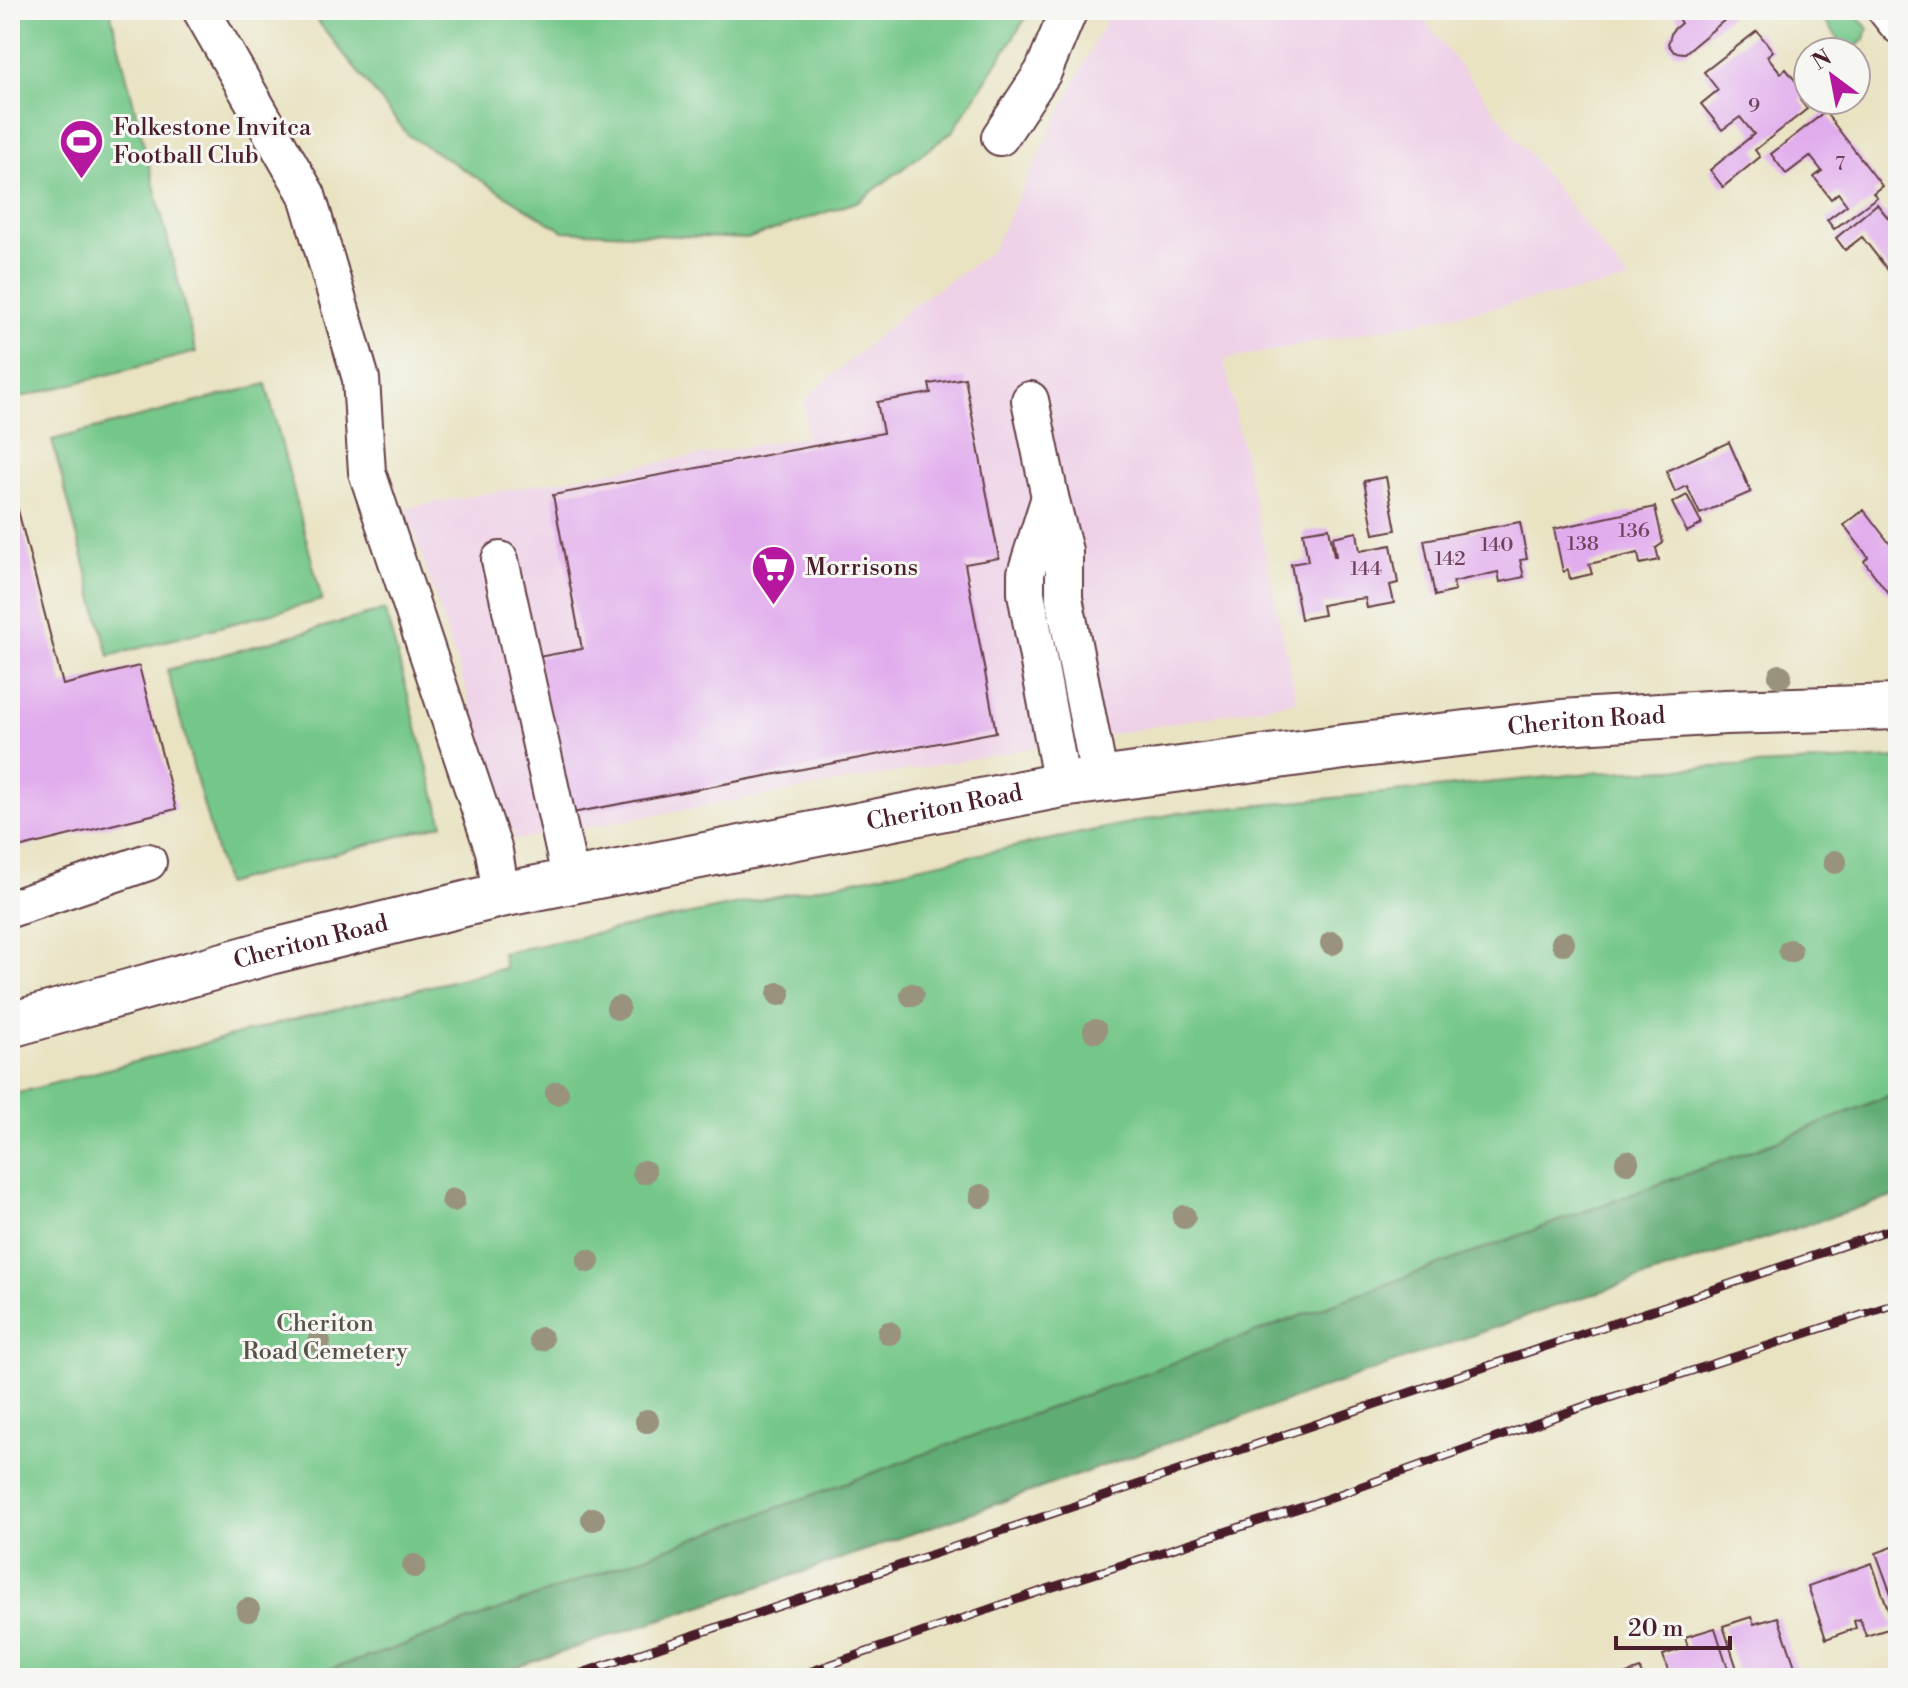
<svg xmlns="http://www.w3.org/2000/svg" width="1908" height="1688" viewBox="0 0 1908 1688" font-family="'Libre Bodoni',serif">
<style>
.built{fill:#eed0e7}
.green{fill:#75c789;stroke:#60735a;stroke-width:2}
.forest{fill:#60ac75;stroke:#556650;stroke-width:2}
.building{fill:#e1aced}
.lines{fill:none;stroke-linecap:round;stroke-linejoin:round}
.minor-casing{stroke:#623c42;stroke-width:40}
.major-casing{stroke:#623c42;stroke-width:48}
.minor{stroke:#fff;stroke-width:36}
.major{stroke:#fff;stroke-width:44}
.rail-casing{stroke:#4a1f2b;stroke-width:9}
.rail{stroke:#f6f6f2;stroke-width:6;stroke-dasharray:18;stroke-linecap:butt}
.tree{fill:#99937e}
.labels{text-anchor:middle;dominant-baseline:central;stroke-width:6;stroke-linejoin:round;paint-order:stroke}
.number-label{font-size:20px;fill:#70425c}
.poi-label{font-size:24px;fill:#4a1f2b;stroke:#f6f6f2;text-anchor:start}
.street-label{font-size:24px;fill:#4a1f2b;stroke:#f6f6f2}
.park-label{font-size:24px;fill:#575147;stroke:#f6f6f2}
</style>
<rect width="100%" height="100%" fill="#f6f6f2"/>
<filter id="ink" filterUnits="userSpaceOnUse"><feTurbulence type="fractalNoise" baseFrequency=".0125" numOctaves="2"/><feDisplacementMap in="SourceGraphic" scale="16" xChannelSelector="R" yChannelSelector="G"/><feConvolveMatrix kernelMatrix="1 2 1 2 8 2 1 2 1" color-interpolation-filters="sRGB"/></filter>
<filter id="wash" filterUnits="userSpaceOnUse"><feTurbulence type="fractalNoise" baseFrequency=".006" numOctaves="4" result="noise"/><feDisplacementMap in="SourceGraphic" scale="32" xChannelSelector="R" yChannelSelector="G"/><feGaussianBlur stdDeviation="1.8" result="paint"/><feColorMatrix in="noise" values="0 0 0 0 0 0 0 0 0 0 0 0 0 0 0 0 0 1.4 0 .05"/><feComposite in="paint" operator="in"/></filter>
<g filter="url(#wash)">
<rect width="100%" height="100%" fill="#e9e3c2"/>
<polygon class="built" points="1111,10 1416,10 1629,281 1224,360 1297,701 515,840 406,508 807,436 804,400 915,304 991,252"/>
<g class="green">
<polygon points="10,10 110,10 196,352 10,400"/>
<polygon points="309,10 1031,10 953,131 859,201 747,239 563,231 408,135"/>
<polygon points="1816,10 1853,10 1868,29 1865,39 1849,52"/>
<polygon points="266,384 322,600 109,656 52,440"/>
<polygon points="385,610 443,824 225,884 167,670"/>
<polygon points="1898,758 1898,1092 1785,1138 393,1649 303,1678 10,1678 10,1095 299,1018 505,968 502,953 1178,813 1590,773"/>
</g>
<polygon class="forest" points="1898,1092 1898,1195 1550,1308 812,1569 484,1678 303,1678 393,1649 1785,1138"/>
<g id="blocks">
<g class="building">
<polygon points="1672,10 1730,10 1732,14 1685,53 1674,52 1668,44 1672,31 1681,23"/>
<polygon points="1757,31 1773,51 1767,56 1781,73 1786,69 1807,95 1800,100 1807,109 1755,150 1760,157 1723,187 1710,170 1754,134 1740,117 1722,130 1701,104 1718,90 1704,72"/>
<polygon points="1825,112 1882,186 1873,193 1877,197 1834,229 1827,220 1847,205 1838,193 1831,199 1814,177 1822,171 1810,156 1786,174 1771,154"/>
<polygon points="1877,204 1898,230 1898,283 1862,237 1845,250 1836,238"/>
<polygon points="965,378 999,558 965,564 996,732 567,814 538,657 582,649 553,495 883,433 877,402 931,393 929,384"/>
<polygon points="1729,442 1751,492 1700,514 1687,486 1675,492 1666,471"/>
<polygon points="1386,477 1396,530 1374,534 1364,481"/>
<polygon points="10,479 63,685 139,666 176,809 10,850"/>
<polygon points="1687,495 1702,524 1687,532 1672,503"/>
<polygon points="1655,507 1663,543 1656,548 1659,560 1640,564 1638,553 1589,564 1592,574 1570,579 1568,570 1563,572 1554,529"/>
<polygon points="1864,510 1890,544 1898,539 1898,586 1888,593 1864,561 1868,557 1844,525"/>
<polygon points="1520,522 1527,559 1520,560 1524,577 1500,582 1498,572 1453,582 1455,591 1435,596 1424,540"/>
<polygon points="1329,528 1334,556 1336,556 1333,537 1357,532 1360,551 1391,545 1398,583 1390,585 1394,603 1367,608 1365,598 1342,601 1322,605 1324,615 1301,619 1291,564 1308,561 1303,532"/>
<polygon points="1898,1545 1898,1613 1876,1553"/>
<polygon points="1872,1563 1894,1627 1866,1636 1860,1619 1854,1621 1856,1628 1826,1639 1808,1586"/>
<polygon points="1751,1617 1754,1624 1778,1617 1799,1678 1740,1678 1723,1626"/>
<polygon points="1715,1628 1731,1678 1670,1678 1663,1655 1688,1647 1685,1637"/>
<polygon points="1640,1669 1643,1678 1615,1678"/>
</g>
</g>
</g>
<g filter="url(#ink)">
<use href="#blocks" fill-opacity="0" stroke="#623c42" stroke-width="2"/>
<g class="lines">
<defs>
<g id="minor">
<polyline points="201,10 307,195 361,379 367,472 494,851 501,895"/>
<polyline points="1886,10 1898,25"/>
<polyline points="1000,137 1043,72 1069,10"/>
<polyline points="1030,400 1050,497 1064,551 1064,598 1100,780"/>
<polyline points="1050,497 1026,573 1026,593 1062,785"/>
<polyline points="500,560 571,881"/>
<polyline points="10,909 148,862"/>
</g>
<g id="major">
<path id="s1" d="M10 1025 270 952 501 895 1062 785 1344 747 1562 722 1725 712 1898 707"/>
</g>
</defs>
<use href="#minor" class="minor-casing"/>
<use href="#major" class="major-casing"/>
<use href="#minor" class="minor"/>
<use href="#major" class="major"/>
<defs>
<g id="rail">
<polyline points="567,1678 1898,1227"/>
<polyline points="792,1678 1050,1588 1315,1503 1585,1406 1898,1303"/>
</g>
</defs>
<use href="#rail" class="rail-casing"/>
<use href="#rail" class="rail"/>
</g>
<g class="tree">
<circle cx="1780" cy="676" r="12"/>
<circle cx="1835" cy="862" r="12"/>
<circle cx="1332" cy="943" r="12"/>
<circle cx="1563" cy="943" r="12"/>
<circle cx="1790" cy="951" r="12"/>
<circle cx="779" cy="994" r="12"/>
<circle cx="912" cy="995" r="12"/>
<circle cx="618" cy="1008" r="12"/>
<circle cx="1095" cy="1031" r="12"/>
<circle cx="557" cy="1093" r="12"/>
<circle cx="1627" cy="1162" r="12"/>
<circle cx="644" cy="1172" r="12"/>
<circle cx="981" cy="1196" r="12"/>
<circle cx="453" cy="1200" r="12"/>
<circle cx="1184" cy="1217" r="12"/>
<circle cx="588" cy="1261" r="12"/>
<circle cx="889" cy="1333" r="12"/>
<circle cx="541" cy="1339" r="12"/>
<circle cx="319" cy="1342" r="12"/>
<circle cx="647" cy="1421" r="12"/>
<circle cx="593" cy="1519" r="12"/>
<circle cx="414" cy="1566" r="12"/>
<circle cx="248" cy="1610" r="12"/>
</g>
</g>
<defs>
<symbol id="stadium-pin" viewBox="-11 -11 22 30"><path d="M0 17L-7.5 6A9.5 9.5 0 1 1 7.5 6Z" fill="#b5179e" stroke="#f6f6f2"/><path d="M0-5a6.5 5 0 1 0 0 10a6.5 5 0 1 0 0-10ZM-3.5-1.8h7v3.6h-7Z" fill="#fff"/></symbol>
<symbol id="supermarket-pin" viewBox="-11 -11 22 30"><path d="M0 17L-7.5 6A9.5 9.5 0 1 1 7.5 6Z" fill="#b5179e" stroke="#f6f6f2"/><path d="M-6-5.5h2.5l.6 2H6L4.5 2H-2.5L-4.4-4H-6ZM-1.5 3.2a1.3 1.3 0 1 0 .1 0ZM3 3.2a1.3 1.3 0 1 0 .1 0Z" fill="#fff"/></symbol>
</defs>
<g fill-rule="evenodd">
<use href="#stadium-pin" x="56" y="116" width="51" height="69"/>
<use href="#supermarket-pin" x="748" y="542" width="51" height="69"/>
</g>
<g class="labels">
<g class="number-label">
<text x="1754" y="106">9</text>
<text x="1840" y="164">7</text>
<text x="1634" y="531">136</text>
<text x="1583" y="544">138</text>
<text x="1497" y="545">140</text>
<text x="1450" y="559">142</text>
<text x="1366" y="569">144</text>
</g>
<g class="poi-label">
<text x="113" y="128">Folkestone Invitca<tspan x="113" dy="28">Football Club</tspan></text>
<text x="805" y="568">Morrisons</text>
</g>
<g class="street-label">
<text stroke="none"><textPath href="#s1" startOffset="1608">Cheriton Road</textPath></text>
<text stroke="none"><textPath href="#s1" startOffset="960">Cheriton Road</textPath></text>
<text stroke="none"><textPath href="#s1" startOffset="312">Cheriton Road</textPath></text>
</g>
<g class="park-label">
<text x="325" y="1324">Cheriton<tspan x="325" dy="28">Road Cemetery</tspan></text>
</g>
</g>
<rect width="1908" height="1688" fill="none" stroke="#f6f6f2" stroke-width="40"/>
<g transform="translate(1832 76) rotate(328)"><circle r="38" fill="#f6f6f2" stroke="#b1a0a2" stroke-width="2"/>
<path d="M0-6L14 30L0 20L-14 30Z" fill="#b5179e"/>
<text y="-12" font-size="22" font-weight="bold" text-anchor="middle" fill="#4a1f2b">N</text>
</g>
<path d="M1616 1636v12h114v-12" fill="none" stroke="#4a1f2b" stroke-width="4"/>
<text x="1628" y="1636" font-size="24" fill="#4a1f2b" stroke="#f6f6f2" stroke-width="6" paint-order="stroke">20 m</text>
</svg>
